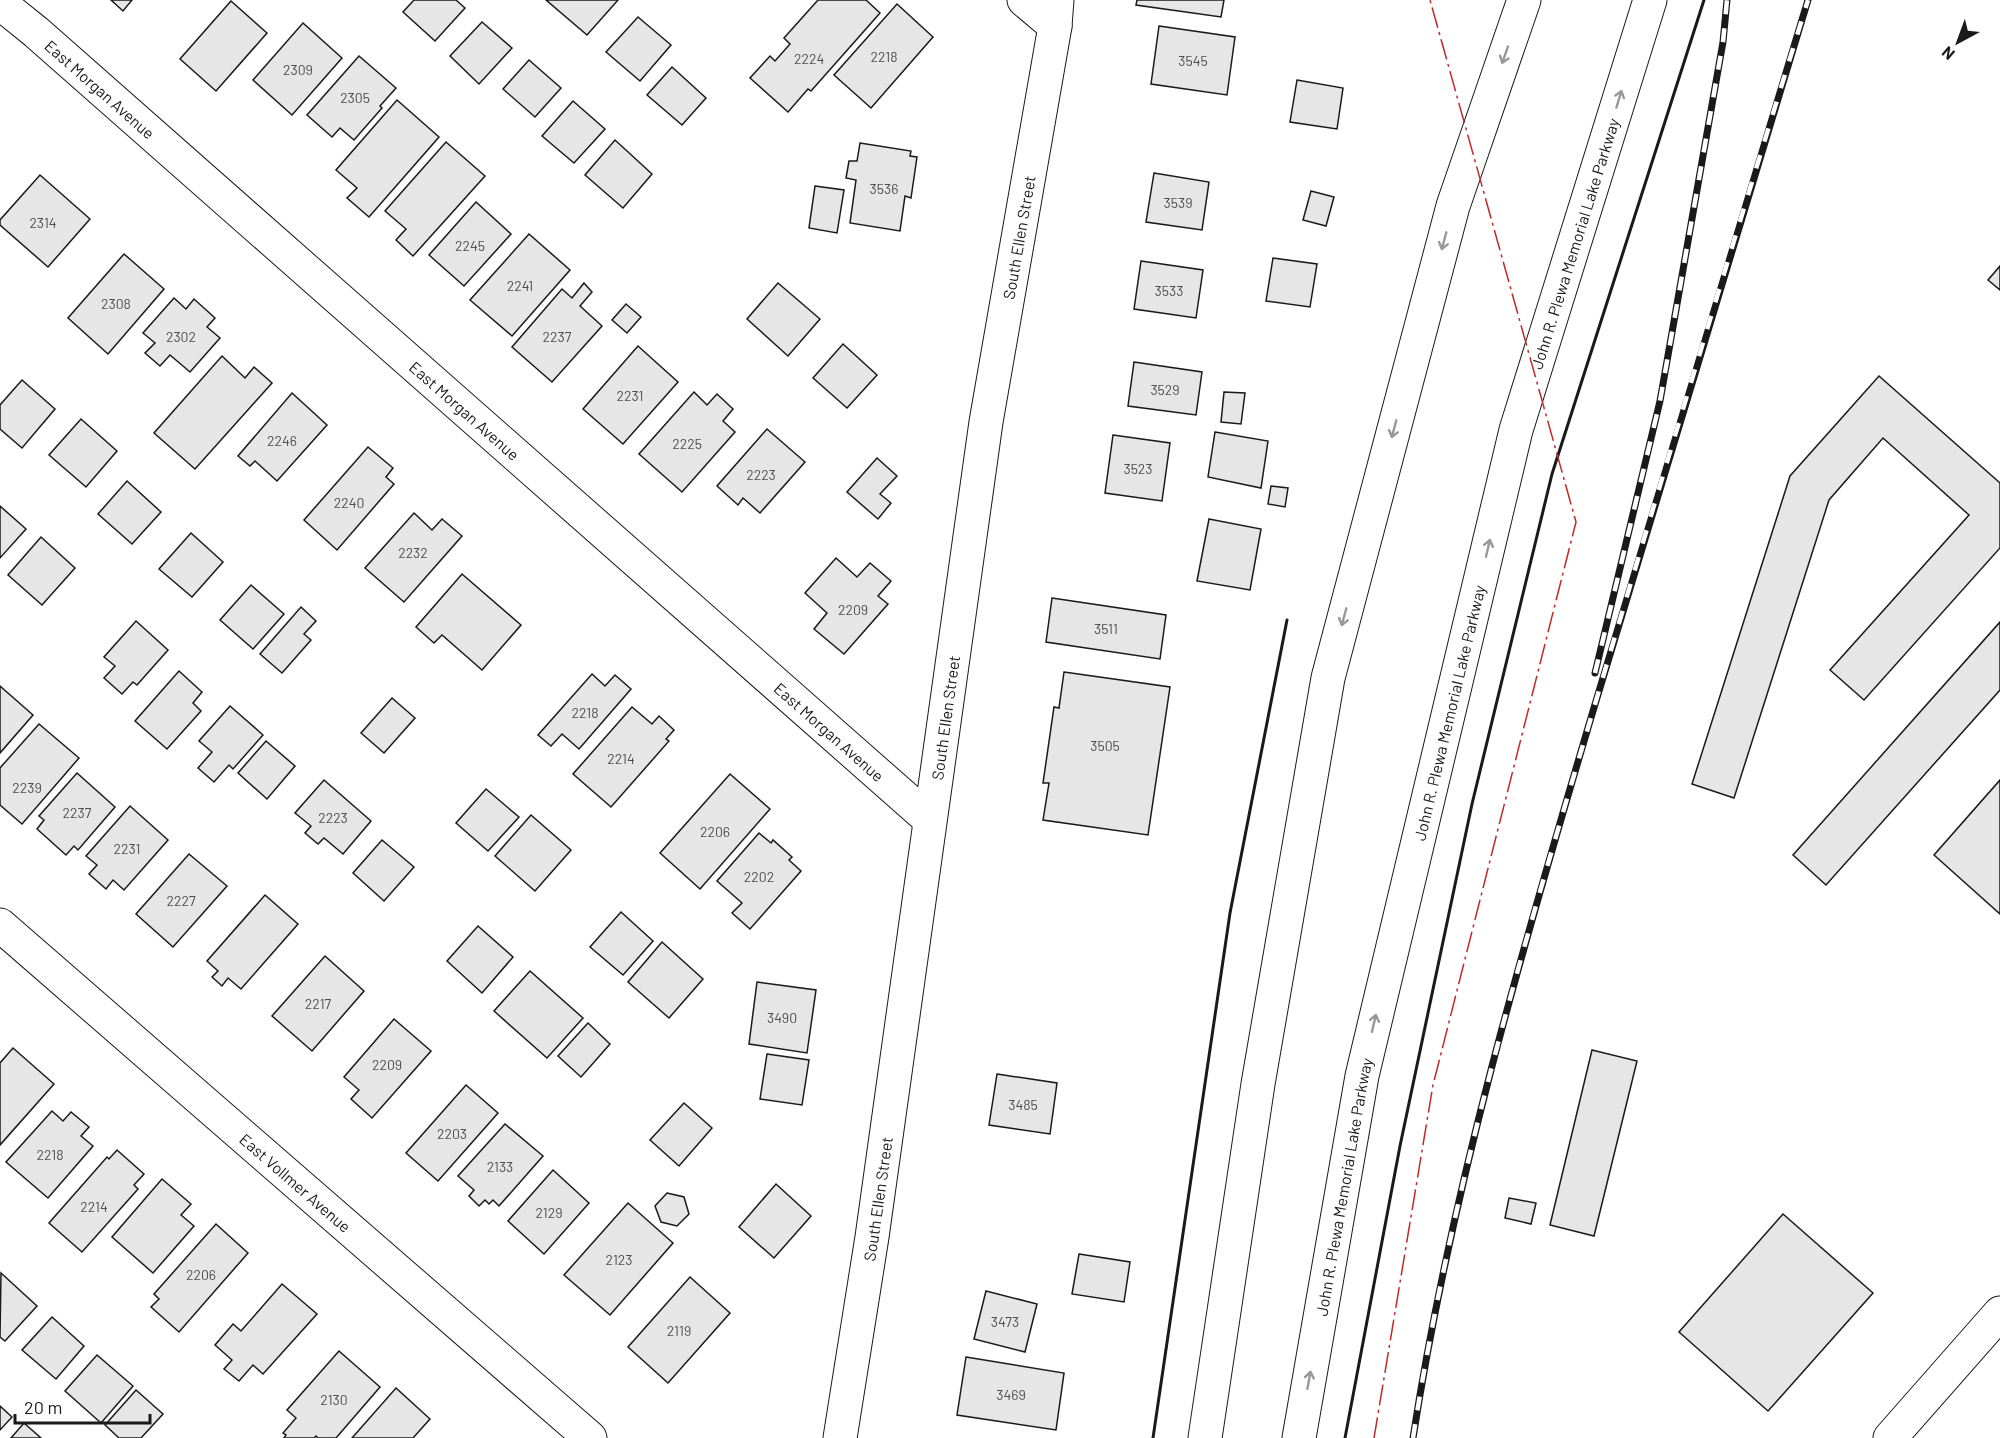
<svg xmlns="http://www.w3.org/2000/svg" width="2000" height="1438" viewBox="0 0 2000 1438" font-family="Barlow,sans-serif">
<style>
.building{fill:#e6e6e6;stroke:#1a1a1a;stroke-width:1.5}
.lines{fill:none;stroke-linecap:round;stroke-linejoin:round}
.minor-casing{stroke:#1a1a1a;stroke-width:35}
.primary-casing{stroke:#1a1a1a;stroke-width:35}
.minor{stroke:#fff;stroke-width:33}
.primary{stroke:#fff;stroke-width:33}
.rail-casing{stroke:#1a1a1a;stroke-width:7}
.rail{stroke:#fff;stroke-width:4.5;stroke-dasharray:14;stroke-linecap:butt}
.wall{stroke:#1a1a1a;stroke-width:3}
.power{stroke:#c62828;stroke-width:1.5;stroke-dasharray:21 4.5 3 4.5;stroke-linecap:butt}
.oneway{stroke:#989898}
.labels{text-anchor:middle;dominant-baseline:central;stroke-width:4.5;stroke-linejoin:round;paint-order:stroke}
.number-label{font-size:14px;fill:#4d4d4d}
.street-label{font-size:16px;fill:#1a1a1a;stroke:#fff}
</style>
<rect width="100%" height="100%" fill="#fff"/>
<g class="building">
<polygon points="111,0 132,0 123,11"/>
<polygon points="414,0 456,0 465,8 435,41 403,12"/>
<polygon points="546,0 618,0 587,35"/>
<polygon points="818,0 866,0 880,13 811,91 808,89 788,112 750,78 770,56 775,61 790,44 784,38"/>
<polygon points="1137,0 1224,0 1221,17 1136,5"/>
<polygon points="231,1 267,33 216,91 180,59"/>
<polygon points="897,4 933,37 871,108 834,75"/>
<polygon points="638,17 671,45 640,81 606,52"/>
<polygon points="482,22 512,48 479,84 450,56"/>
<polygon points="303,23 342,58 292,115 253,80"/>
<polygon points="1159,26 1235,37 1227,95 1151,84"/>
<polygon points="359,56 396,88 380,106 382,108 354,140 340,128 332,137 307,115"/>
<polygon points="529,60 561,88 535,117 503,89"/>
<polygon points="672,67 706,98 682,125 647,95"/>
<polygon points="1297,80 1343,88 1337,129 1290,122"/>
<polygon points="397,100 439,137 369,217 347,198 357,188 336,170"/>
<polygon points="573,101 605,129 574,163 542,136"/>
<polygon points="615,140 652,174 623,208 585,175"/>
<polygon points="446,142 485,176 413,256 396,240 406,229 385,211"/>
<polygon points="860,143 911,151 910,156 917,157 911,198 905,196 900,231 850,223 856,180 846,178 849,161 857,161"/>
<polygon points="1154,173 1209,182 1202,230 1146,222"/>
<polygon points="40,175 90,219 48,267 0,225 0,220"/>
<polygon points="815,186 844,190 837,233 809,228"/>
<polygon points="1311,191 1334,197 1326,226 1303,220"/>
<polygon points="476,202 511,234 464,286 429,255"/>
<polygon points="529,234 570,270 512,336 470,300"/>
<polygon points="124,254 164,289 108,354 68,318"/>
<polygon points="1273,258 1317,264 1310,307 1266,301"/>
<polygon points="1141,261 1203,270 1196,318 1134,309"/>
<polygon points="2000,266 2000,290 1988,280"/>
<polygon points="584,283 592,292 580,306 602,326 552,382 512,347 562,289 572,298"/>
<polygon points="778,283 820,319 788,356 747,319"/>
<polygon points="174,298 186,309 194,299 215,318 207,327 220,338 190,372 170,355 160,366 145,353 155,343 143,333"/>
<polygon points="626,304 641,317 627,333 612,320"/>
<polygon points="843,344 877,375 847,408 813,378"/>
<polygon points="638,346 678,382 623,444 583,409"/>
<polygon points="222,356 245,378 254,367 272,383 195,469 154,433"/>
<polygon points="1134,362 1202,372 1196,415 1128,406"/>
<polygon points="1879,376 2000,483 2000,548 1864,700 1830,670 1969,515 1883,438 1829,500 1734,798 1692,784 1790,476"/>
<polygon points="22,380 55,409 22,448 0,429 0,405"/>
<polygon points="694,392 707,405 717,394 733,409 723,421 735,432 682,492 639,454"/>
<polygon points="1224,392 1245,393 1241,424 1221,422"/>
<polygon points="292,393 327,425 277,481 255,461 250,466 238,456"/>
<polygon points="81,419 117,451 86,487 49,455"/>
<polygon points="767,429 805,462 760,513 743,498 738,505 717,486"/>
<polygon points="1215,432 1268,441 1261,488 1208,477"/>
<polygon points="1113,435 1170,443 1162,501 1105,493"/>
<polygon points="368,447 393,468 386,477 394,484 337,550 304,520"/>
<polygon points="877,458 897,476 880,494 891,503 878,519 847,492"/>
<polygon points="127,481 161,512 132,544 98,514"/>
<polygon points="1271,486 1288,488 1285,507 1268,504"/>
<polygon points="0,506 26,529 0,558"/>
<polygon points="414,513 432,530 442,519 462,536 404,602 365,568"/>
<polygon points="1209,519 1261,529 1250,590 1197,581"/>
<polygon points="191,533 223,562 192,597 159,569"/>
<polygon points="41,537 75,568 42,605 8,575"/>
<polygon points="836,558 857,577 870,563 891,581 878,596 888,604 844,654 814,629 827,613 805,593"/>
<polygon points="462,574 521,625 482,670 442,635 434,643 416,627"/>
<polygon points="251,585 284,614 253,649 220,620"/>
<polygon points="1052,598 1166,615 1160,659 1046,642"/>
<polygon points="301,607 316,621 304,634 311,640 282,673 260,654"/>
<polygon points="136,621 168,650 137,685 133,682 122,694 104,678 115,666 104,657"/>
<polygon points="2000,622 2000,690 1826,885 1793,855"/>
<polygon points="179,671 202,692 193,703 201,711 167,749 135,721"/>
<polygon points="1064,672 1170,687 1148,835 1043,820 1049,783 1043,783 1054,707 1059,708"/>
<polygon points="592,674 605,686 615,675 631,689 579,749 562,734 551,746 538,735"/>
<polygon points="0,686 33,715 0,753"/>
<polygon points="392,698 415,718 384,753 361,733"/>
<polygon points="230,706 263,735 233,769 229,765 214,782 198,768 212,752 199,741"/>
<polygon points="632,707 652,724 659,716 674,730 666,739 669,741 611,807 573,774"/>
<polygon points="39,724 79,758 22,824 0,805 0,768"/>
<polygon points="266,741 295,766 267,799 238,773"/>
<polygon points="77,773 115,807 78,850 74,846 66,855 37,829 44,820 39,816"/>
<polygon points="730,774 770,809 700,889 660,853"/>
<polygon points="324,780 371,821 343,854 324,838 318,844 305,833 311,826 295,813"/>
<polygon points="2000,780 2000,914 1934,855"/>
<polygon points="486,789 519,817 488,851 456,823"/>
<polygon points="130,806 168,840 124,890 113,880 106,889 89,874 97,865 86,856"/>
<polygon points="531,815 571,850 535,891 495,856"/>
<polygon points="759,833 771,843 773,840 792,857 789,860 801,871 750,929 732,913 742,903 717,881"/>
<polygon points="382,840 414,867 384,901 353,873"/>
<polygon points="189,854 227,886 173,947 136,914"/>
<polygon points="265,895 298,924 241,989 228,978 222,986 212,977 218,971 207,961"/>
<polygon points="621,912 653,941 623,975 590,947"/>
<polygon points="478,926 513,957 482,993 447,961"/>
<polygon points="662,942 703,979 669,1018 628,982"/>
<polygon points="325,956 364,991 312,1051 272,1016"/>
<polygon points="530,971 583,1018 547,1058 494,1011"/>
<polygon points="757,982 816,990 807,1053 749,1044"/>
<polygon points="394,1019 431,1051 372,1118 351,1099 359,1090 344,1077"/>
<polygon points="588,1023 610,1044 581,1077 558,1056"/>
<polygon points="13,1048 54,1084 0,1145 0,1063"/>
<polygon points="1592,1050 1637,1061 1594,1236 1550,1225"/>
<polygon points="767,1054 809,1060 802,1105 760,1099"/>
<polygon points="997,1074 1057,1083 1050,1134 989,1125"/>
<polygon points="466,1085 498,1113 438,1181 406,1153"/>
<polygon points="684,1103 712,1128 679,1166 650,1140"/>
<polygon points="52,1111 63,1121 71,1112 89,1127 81,1136 93,1146 48,1198 6,1162"/>
<polygon points="505,1124 543,1156 499,1206 493,1200 489,1204 485,1200 479,1206 469,1196 474,1190 458,1176"/>
<polygon points="117,1150 144,1174 134,1185 138,1189 82,1252 49,1223 107,1157 109,1159"/>
<polygon points="553,1170 589,1203 544,1254 508,1221"/>
<polygon points="162,1179 191,1204 181,1215 194,1226 153,1273 112,1237"/>
<polygon points="776,1184 811,1216 774,1258 739,1227"/>
<polygon points="667,1193 684,1197 689,1214 677,1226 661,1222 655,1206"/>
<polygon points="1509,1198 1536,1203 1531,1224 1505,1218"/>
<polygon points="628,1203 673,1243 610,1315 564,1275"/>
<polygon points="1783,1214 1873,1293 1768,1411 1679,1332"/>
<polygon points="216,1224 248,1253 179,1332 151,1307 159,1299 154,1294"/>
<polygon points="1079,1254 1130,1262 1124,1302 1072,1294"/>
<polygon points="1,1273 37,1306 5,1341 0,1337"/>
<polygon points="690,1277 730,1313 668,1383 628,1347"/>
<polygon points="282,1284 317,1314 263,1374 253,1365 239,1381 224,1369 232,1360 215,1345 233,1324 241,1331"/>
<polygon points="986,1291 1037,1304 1025,1352 974,1339"/>
<polygon points="52,1317 84,1346 56,1379 22,1350"/>
<polygon points="339,1351 380,1387 336,1438 318,1438 316,1436 314,1438 284,1438 286,1435 283,1433 296,1418 287,1410"/>
<polygon points="97,1355 133,1386 101,1423 65,1391"/>
<polygon points="966,1357 1064,1373 1056,1430 957,1415"/>
<polygon points="396,1388 430,1419 413,1438 352,1438"/>
<polygon points="136,1390 163,1414 141,1438 119,1438 105,1425"/>
<polygon points="0,1406 12,1417 0,1430"/>
<polygon points="24,1423 41,1438 11,1438"/>
</g>
<g class="lines">
<defs>
<g id="minor">
<polyline points="1024,0 1055,26"/>
<path id="s1" d="M0 3 36 32 929 819"/>
<path id="s2" d="M0 925 590 1438"/>
<path id="s3" d="M840 1438 872 1237 986 422 1055 26 1057 0"/>
<polyline points="1890,1438 2000,1313"/>
</g>
<g id="primary">
<polyline points="1205,1438 1258,1084 1328,678 1453,206 1524,0"/>
<path id="s4" d="M1299 1438 1362 1076 1516 430 1650 0"/>
</g>
</defs>
<use href="#minor" class="minor-casing"/>
<use href="#primary" class="primary-casing"/>
<use href="#minor" class="minor"/>
<use href="#primary" class="primary"/>
<defs>
<g id="rail">
<polyline points="1595,673 1660,401 1723,42 1727,0"/>
<path d="M1413 1438C1451 1191 1522 950 1593 711 1663 473 1735 236 1808 0"/>
</g>
</defs>
<use href="#rail" class="rail-casing"/>
<use href="#rail" class="rail"/>
<g class="wall">
<polyline points="1153,1438 1230,913 1287,620"/>
<polyline points="1345,1438 1400,1146 1472,804 1552,474 1704,0"/>
</g>
<polyline class="power" points="1374,1438 1433,1085 1576,522 1430,0"/>
</g>
<defs><path id="oneway-shaft" d="M-6 0H5M1.5-3L5.5 0L1.5 3" fill="none" stroke-width="1.6" stroke-linecap="round" stroke-linejoin="round" transform="scale(1.5)"/></defs>
<g class="oneway">
<use href="#oneway-shaft" transform="translate(1505 55) rotate(109)"/>
<use href="#oneway-shaft" transform="translate(1619 99) rotate(-73)"/>
<use href="#oneway-shaft" transform="translate(1444 241) rotate(105)"/>
<use href="#oneway-shaft" transform="translate(1394 429) rotate(105)"/>
<use href="#oneway-shaft" transform="translate(1488 548) rotate(-77)"/>
<use href="#oneway-shaft" transform="translate(1344 617) rotate(105)"/>
<use href="#oneway-shaft" transform="translate(1374 1023) rotate(-77)"/>
<use href="#oneway-shaft" transform="translate(1309 1380) rotate(-80)"/>
</g>
<g class="labels">
<g class="number-label">
<text x="884" y="56">2218</text>
<text x="809" y="58">2224</text>
<text x="1193" y="60">3545</text>
<text x="298" y="69">2309</text>
<text x="355" y="97">2305</text>
<text x="884" y="188">3536</text>
<text x="1178" y="202">3539</text>
<text x="43" y="222">2314</text>
<text x="470" y="245">2245</text>
<text x="520" y="285">2241</text>
<text x="1169" y="290">3533</text>
<text x="116" y="303">2308</text>
<text x="181" y="336">2302</text>
<text x="557" y="336">2237</text>
<text x="1165" y="389">3529</text>
<text x="630" y="395">2231</text>
<text x="282" y="440">2246</text>
<text x="687" y="443">2225</text>
<text x="1138" y="468">3523</text>
<text x="761" y="474">2223</text>
<text x="349" y="502">2240</text>
<text x="413" y="552">2232</text>
<text x="853" y="609">2209</text>
<text x="1106" y="628">3511</text>
<text x="585" y="712">2218</text>
<text x="1105" y="745">3505</text>
<text x="621" y="758">2214</text>
<text x="27" y="787">2239</text>
<text x="77" y="812">2237</text>
<text x="333" y="817">2223</text>
<text x="715" y="831">2206</text>
<text x="127" y="848">2231</text>
<text x="759" y="876">2202</text>
<text x="181" y="900">2227</text>
<text x="318" y="1003">2217</text>
<text x="782" y="1017">3490</text>
<text x="387" y="1064">2209</text>
<text x="1023" y="1104">3485</text>
<text x="452" y="1133">2203</text>
<text x="50" y="1154">2218</text>
<text x="500" y="1166">2133</text>
<text x="94" y="1206">2214</text>
<text x="549" y="1212">2129</text>
<text x="619" y="1259">2123</text>
<text x="201" y="1274">2206</text>
<text x="1005" y="1321">3473</text>
<text x="679" y="1330">2119</text>
<text x="1011" y="1394">3469</text>
<text x="334" y="1399">2130</text>
</g>
<g class="street-label">
<text stroke="none"><textPath href="#s1" startOffset="132">East Morgan Avenue</textPath></text>
<text stroke="none"><textPath href="#s3" startOffset="1214">South Ellen Street</textPath></text>
<text stroke="none"><textPath href="#s4" startOffset="1227">John R. Plewa Memorial Lake Parkway</textPath></text>
<text stroke="none"><textPath href="#s1" startOffset="618">East Morgan Avenue</textPath></text>
<text stroke="none"><textPath href="#s4" startOffset="741">John R. Plewa Memorial Lake Parkway</textPath></text>
<text stroke="none"><textPath href="#s3" startOffset="728">South Ellen Street</textPath></text>
<text stroke="none"><textPath href="#s1" startOffset="1104">East Morgan Avenue</textPath></text>
<text stroke="none"><textPath href="#s2" startOffset="392">East Vollmer Avenue</textPath></text>
<text stroke="none"><textPath href="#s4" startOffset="255">John R. Plewa Memorial Lake Parkway</textPath></text>
<text stroke="none"><textPath href="#s3" startOffset="242">South Ellen Street</textPath></text>
</g>
</g>
<g transform="translate(1958 42) rotate(221)" stroke="#ffffff" stroke-width="4.5" paint-order="stroke">
<path d="M0-4.5L10 22L0 15L-10 22Z" fill="#1a1a1a"/>
<text y="-9" font-size="16" font-weight="bold" text-anchor="middle" fill="#1a1a1a">N</text>
</g>
<path d="M15 1414v9h135v-9" fill="none" stroke="#1a1a1a" stroke-width="3"/>
<text x="24" y="1414" font-size="18" fill="#1a1a1a" stroke="#ffffff" stroke-width="4.5" paint-order="stroke">20 m</text>
</svg>
